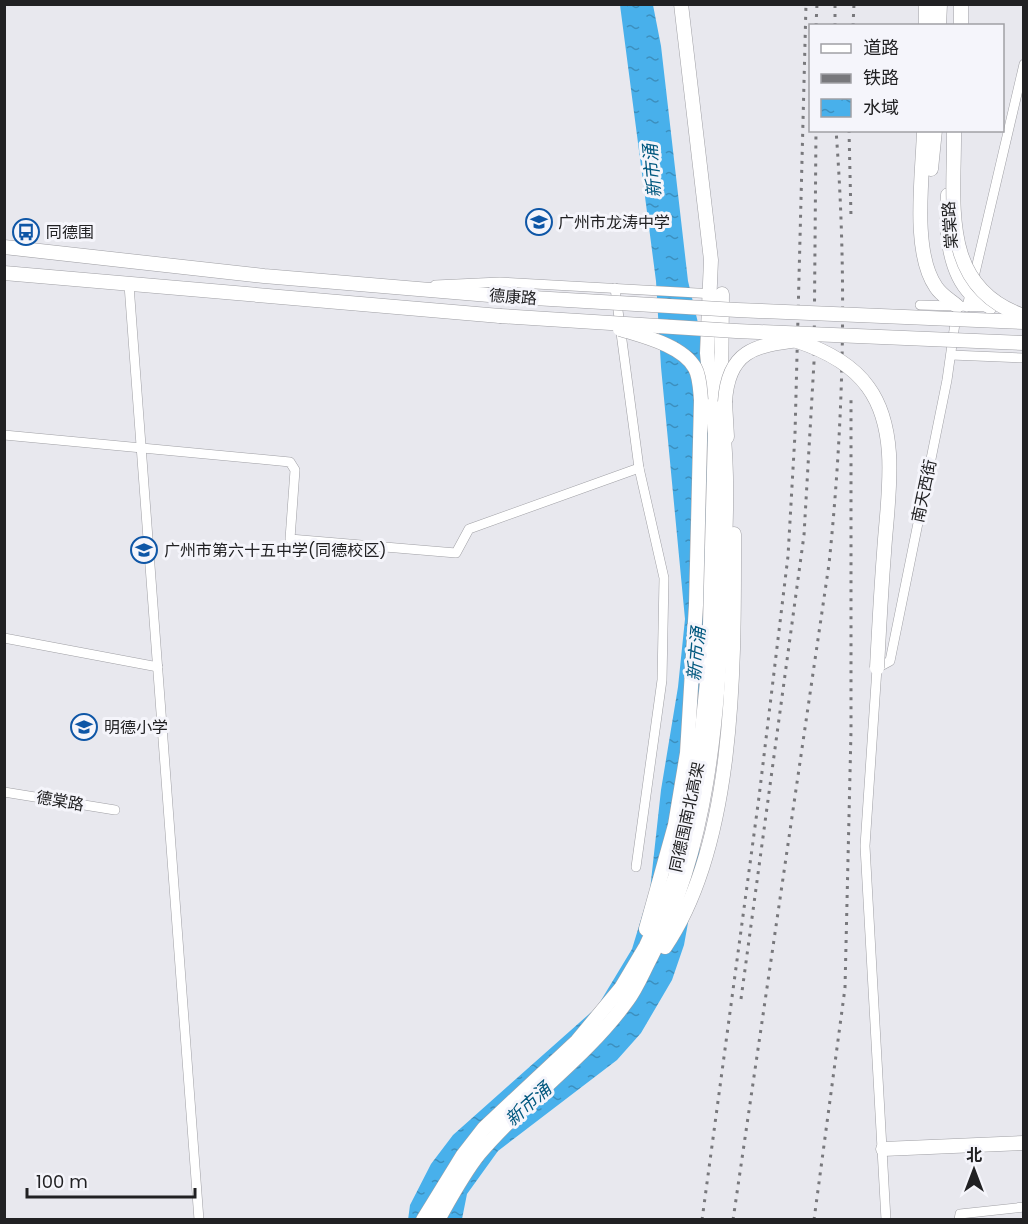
<svg xmlns="http://www.w3.org/2000/svg" width="1028" height="1224" viewBox="0 0 1028 1224" font-family="Poppins,'Noto Sans SC',sans-serif">
<style>
.water{fill:url(#water-ripples)}
.lines{fill:none;stroke-linecap:round;stroke-linejoin:round}
.street-casing{stroke:#9f9fa4;stroke-width:10}
.secondary-casing{stroke:#9f9fa4;stroke-width:15}
.street{stroke:#fff;stroke-width:9}
.secondary{stroke:#fff;stroke-width:14}
.rail{stroke:#78787c;stroke-width:3;stroke-dasharray:3 6;stroke-linecap:butt}
.secondary-bridge-casing{stroke:#9f9fa4;stroke-width:15;stroke-linecap:butt}
.secondary-bridge{stroke:#fff;stroke-width:14}
.labels{text-anchor:middle;dominant-baseline:central;stroke-width:6;stroke-linejoin:round;paint-order:stroke}
.poi-label{font-size:16px;fill:#212123;stroke:#f5f5fb;text-anchor:start}
.street-label{font-size:16px;fill:#212123;stroke:#f5f5fb}
.water-label{font-size:18px;font-style:italic;fill:#02587f;stroke:#f5f5fb}
</style>
<defs>
<pattern id="water-ripples" width="26" height="14" patternUnits="userSpaceOnUse" patternTransform="scale(1.5)"><rect width="26" height="14" fill="#48b0eb"/><path d="M2 4q2-2 4 0t4 0M15 11q2-2 4 0t4 0" fill="none" stroke="#3c8fbe"/></pattern>
</defs>
<rect width="100%" height="100%" fill="#e8e8ee"/>
<polygon class="water" points="620,5 653,5 661,46 688,281 704,348 715,566 699,862 684,945 672,980 641,1033 617,1060 498,1151 467,1194 462,1219 408,1220 410,1205 431,1164 453,1135 597,1007 632,949 650,890 661,790 678,687 685,619 661,367 656,281"/>
<g class="lines">
<defs>
<g id="street">
<polyline points="129,285 199,1220"/>
<polyline points="435,285 500,282 715,294"/>
<polyline points="615,288 639,468 664,578 662,680 636,867"/>
<polyline points="920,305 988,307"/>
<polyline points="967,307 1024,64"/>
<polyline points="951,355 1024,358"/>
<polyline points="4,435 290,462 295,470 290,539 456,553 469,529 639,468"/>
<polyline points="4,638 158,667"/>
<polyline points="4,792 115,810"/>
<polyline points="886,1220 865,846 877,668 890,661 947,380 956,316"/>
<polyline points="959,1220 960,1214 1024,1207"/>
</g>
<g id="secondary">
<polyline points="926,26 926,4"/>
<polyline points="939,26 940,4"/>
<polyline points="961,26 961,4"/>
<path d="M924 130C923 173 911 251 936 287 941 295 950 300 957 306"/>
<polyline points="931,169 935,130"/>
<path d="M948 195C945 226 948 271 971 294 976 299 984 303 990 307"/>
<polyline points="4,247 264,276 501,296"/>
<polyline points="4,273 500,316"/>
<polyline points="721,400 722,294"/>
<polyline points="725,402 727,437"/>
<polyline points="646,929 675,825 687,753 696,605 701,400"/>
<path d="M665 947C737 841 734 659 734 534"/>
<polyline points="883,1149 1024,1143"/>
<polyline points="423,1220 463,1155 484,1128 577,1041 621,988 646,946 665,905 675,877 695,796 709,663 715,433 707,353 711,260 681,4"/>
<path d="M438 1220C451 1197 463 1174 479 1154 525 1099 585 1059 627 1001 637 988 643 972 651 957 709 845 717 720 723 596 725 540 729 484 723 428"/>
</g>
</defs>
<use href="#street" class="street-casing"/>
<use href="#secondary" class="secondary-casing"/>
<use href="#street" class="street"/>
<use href="#secondary" class="secondary"/>
<g class="rail">
<polyline points="816,26 817,4"/>
<polyline points="835,26 835,4"/>
<polyline points="853,26 854,4"/>
<polyline points="849,130 851,217"/>
<polyline points="741,999 804,535 814,362 816,130"/>
<polyline points="702,1220 759,797 788,556 795,434 806,4"/>
<path d="M733 1220 829 564C844 419 847 276 836 130"/>
<polyline points="814,1220 845,988 851,731 851,397"/>
</g>
<defs>
<g id="secondary-bridge">
<path d="M954 130C955 202 938 287 1024 316"/>
<polyline points="501,296 737,310 1024,322"/>
<polyline points="500,316 736,331 1024,343"/>
<path d="M620 329C642 336 682 345 695 368 700 377 700 390 701 400"/>
<path d="M797 341C824 350 851 363 868 387 901 432 887 502 884 553 881 591 879 630 877 668"/>
<path d="M725 402C728 351 754 345 800 340"/>
</g>
</defs>
<use href="#secondary-bridge" class="secondary-bridge-casing"/>
<use href="#secondary-bridge" class="secondary-bridge"/>
</g>
<defs>
<symbol id="school-ring" viewBox="-11 -11 22 22"><circle r="9.5" fill="#f5f5fb" stroke="#0e56a6" stroke-width="1.5"/><path d="M0-5L7-2L0 1L-7-2ZM-4 1L0 2.5L4 1V4Q0 6-4 4Z" fill="#0e56a6"/></symbol>
<symbol id="bus-ring" viewBox="-11 -11 22 22"><circle r="9.5" fill="#f5f5fb" stroke="#0e56a6" stroke-width="1.5"/><path d="M-5-6H5V4H4V6H2V4H-2V6H-4V4H-5ZM-3.5-4V0h7V-4ZM-3.5 1.2v1.5H-2V1.2ZM2 1.2v1.5H3.5V1.2Z" fill="#0e56a6"/></symbol>
</defs>
<g fill-rule="evenodd">
<use href="#school-ring" x="524" y="207" width="30" height="30"/>
<use href="#bus-ring" x="11" y="217" width="30" height="30"/>
<use href="#school-ring" x="129" y="535" width="30" height="30"/>
<use href="#school-ring" x="69" y="712" width="30" height="30"/>
</g>
<g class="labels">
<g class="poi-label">
<text x="558" y="222">广州市龙涛中学</text>
<text x="46" y="232">同德围</text>
<text x="164" y="550">广州市第六十五中学(同德校区)</text>
<text x="104" y="727">明德小学</text>
</g>
<g class="street-label">
<text transform="translate(950 225) rotate(-94)">棠棠路</text>
<text transform="translate(513 297) rotate(4)">德康路</text>
<text transform="translate(924 491) rotate(-78)">南天西街</text>
<text transform="translate(60 801) rotate(10)">德棠路</text>
<text transform="translate(687 817) rotate(-78)">同德围南北高架</text>
</g>
<g class="water-label">
<text transform="translate(652 171) rotate(-95)">新市涌</text>
<text transform="translate(696 654) rotate(-85)">新市涌</text>
<text transform="translate(528 1104) rotate(-42)">新市涌</text>
</g>
</g>
<rect width="1028" height="1224" fill="none" stroke="#212123" stroke-width="12"/>
<rect x="809" y="24" width="195" height="108" fill="#f5f5fb" stroke="#a0a0a5" stroke-width="1.5"/>
<rect x="821" y="44" width="30" height="9" fill="#ffffff" stroke="#a0a0a5" stroke-width="1.5"/>
<text x="863" y="54" font-size="18" fill="#212123">道路</text>
<rect x="821" y="74" width="30" height="9" fill="#78787c" stroke="#a0a0a5" stroke-width="1.5"/>
<text x="863" y="84" font-size="18" fill="#212123">铁路</text>
<rect x="821" y="99" width="30" height="18" fill="url(#water-ripples)" stroke="#a0a0a5" stroke-width="1.5"/>
<text x="863" y="114" font-size="18" fill="#212123">水域</text>
<g transform="translate(974 1170)" stroke="#f5f5fb" stroke-width="4.5" paint-order="stroke">
<path d="M0-4.5L10 22L0 15L-10 22Z" fill="#212123"/>
<text y="-9" font-size="16" font-weight="bold" text-anchor="middle" fill="#212123">北</text>
</g>
<path d="M27 1188v9h168v-9" fill="none" stroke="#212123" stroke-width="3"/>
<text x="36" y="1188" font-size="18" fill="#212123" stroke="#f5f5fb" stroke-width="4.5" paint-order="stroke">100 m</text>
</svg>
